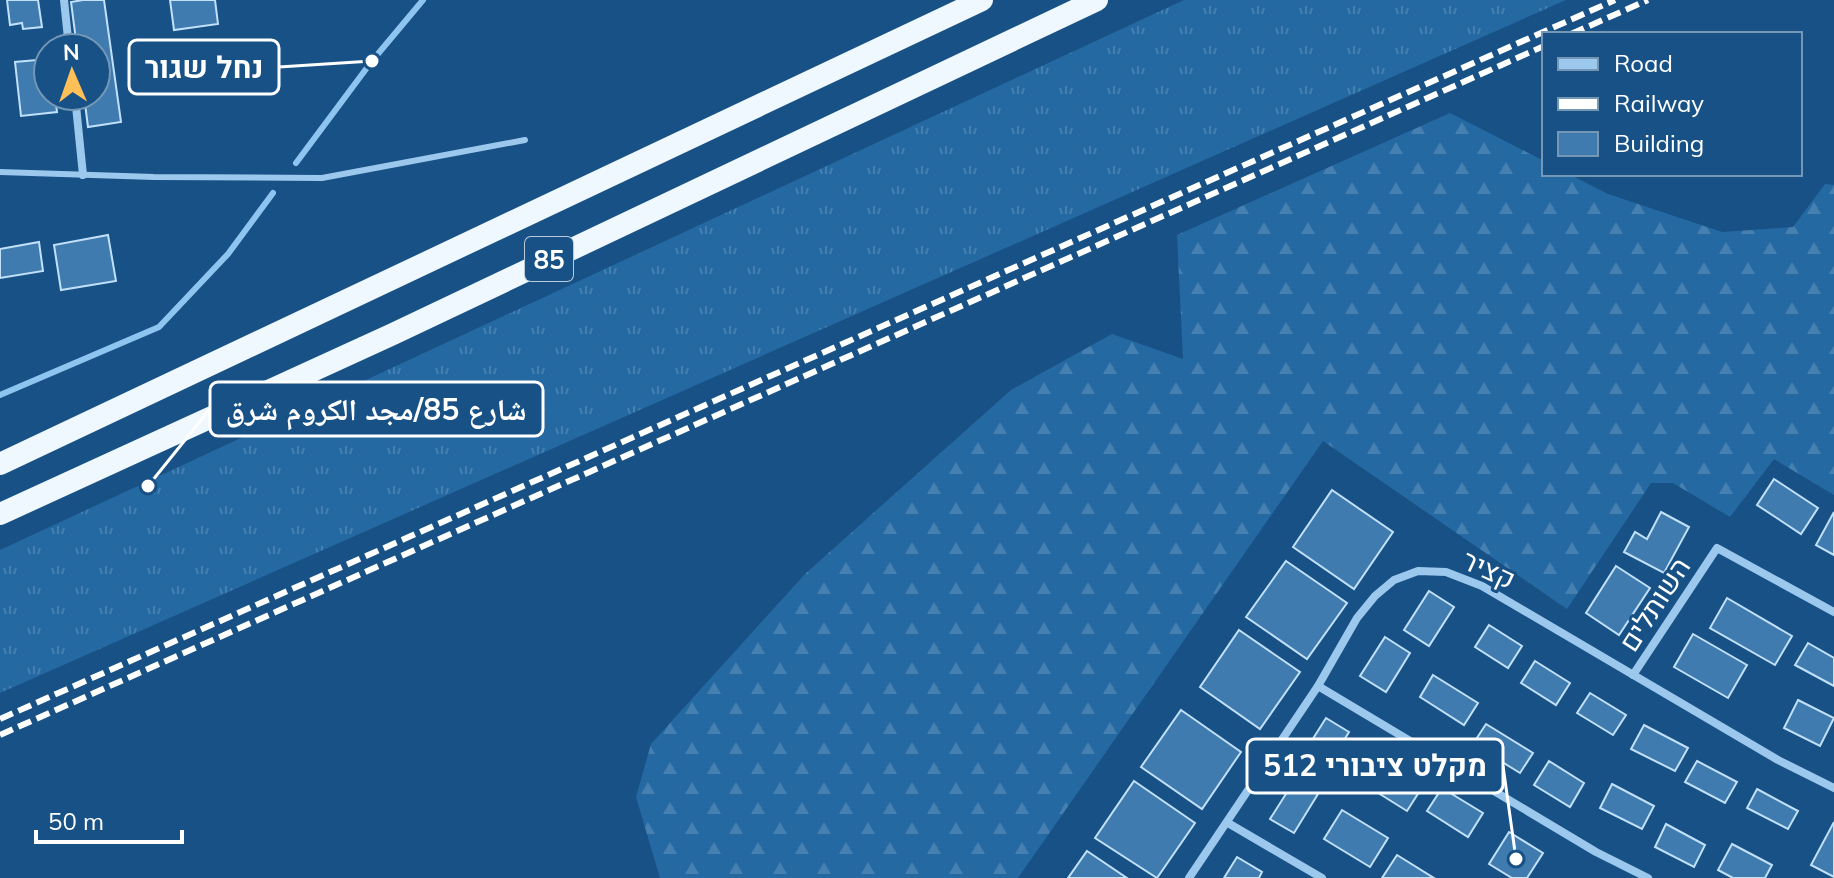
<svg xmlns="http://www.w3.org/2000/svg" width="1834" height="878" viewBox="0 0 1834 878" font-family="Mulish,'Noto Naskh Arabic',Heebo,sans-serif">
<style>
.grass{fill:url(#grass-tufts)}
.forest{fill:url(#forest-firs)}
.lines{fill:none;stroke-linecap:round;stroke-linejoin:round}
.stream{stroke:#8ec5f0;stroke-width:6}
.building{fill:#3f7baf;stroke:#c1e0fa;stroke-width:2}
.service{stroke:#9cc8ed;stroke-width:6}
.minor{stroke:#9cc8ed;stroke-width:8}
.trunk{stroke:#f0f8ff;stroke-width:22}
.rail{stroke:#fff;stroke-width:6;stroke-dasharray:14 6;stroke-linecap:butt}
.labels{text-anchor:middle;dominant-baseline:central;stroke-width:6;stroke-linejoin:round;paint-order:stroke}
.shield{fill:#175186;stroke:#b9cbdb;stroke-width:2}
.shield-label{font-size:26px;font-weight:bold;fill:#fff}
.street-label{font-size:28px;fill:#fff;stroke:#175186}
.leader{fill:none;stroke:#fff;stroke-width:3}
.callout-dot{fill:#fff;stroke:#175186;stroke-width:3}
.callout{fill:#175186;stroke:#fff;stroke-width:3}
.callout-label{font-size:30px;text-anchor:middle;font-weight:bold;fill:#fff}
</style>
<defs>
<pattern id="grass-tufts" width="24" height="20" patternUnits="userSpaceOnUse" patternTransform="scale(2)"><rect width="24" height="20" fill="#2569a3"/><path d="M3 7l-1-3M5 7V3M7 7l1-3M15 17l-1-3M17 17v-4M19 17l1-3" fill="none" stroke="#4680b1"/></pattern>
<pattern id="forest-firs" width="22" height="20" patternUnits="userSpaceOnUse" patternTransform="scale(2)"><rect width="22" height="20" fill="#2569a3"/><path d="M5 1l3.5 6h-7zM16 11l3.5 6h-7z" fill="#4680b1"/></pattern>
</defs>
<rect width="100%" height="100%" fill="#175186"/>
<polygon class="grass" points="1184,0 1566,0 0,693 0,550"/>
<polygon class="forest" points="1450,113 1544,161 1544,174 1569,174 1608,194 1722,232 1793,227 1825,184 1834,185 1834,495 1774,459 1730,517 1673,483 1651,483 1567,609 1323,441 1018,878 660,878 636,797 651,744 805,574 1011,390 1112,334 1183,359 1177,235"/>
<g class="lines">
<g class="stream">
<polyline points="296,163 372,61 423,0"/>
<polyline points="0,395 159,327 228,254 273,193"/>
</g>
</g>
<g class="building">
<polygon points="7,0 38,0 42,27 23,29 22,23 10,25"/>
<polygon points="83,0 104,0 121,122 88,127 84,96 96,96 96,48 77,48 71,2"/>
<polygon points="170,0 215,0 218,24 174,30"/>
<polygon points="48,59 48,96 55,96 57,112 21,116 15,62"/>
<polygon points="108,235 116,281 61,290 54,245"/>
<polygon points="39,242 43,271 0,278 0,249"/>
<polygon points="1774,479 1818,508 1801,534 1757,505"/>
<polygon points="1332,490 1393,532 1354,589 1293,547"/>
<polygon points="1661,512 1689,527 1664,573 1624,552 1635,532 1647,539"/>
<polygon points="1834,512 1834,555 1816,545"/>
<polygon points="1286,561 1347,603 1307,659 1246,617"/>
<polygon points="1616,566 1650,588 1619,635 1586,613"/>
<polygon points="1429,591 1454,607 1429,646 1404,630"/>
<polygon points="1727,598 1792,636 1775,665 1710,628"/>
<polygon points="1489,625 1522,646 1508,668 1475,647"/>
<polygon points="1239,630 1300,672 1260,729 1200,687"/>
<polygon points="1693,634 1747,665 1728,698 1674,667"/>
<polygon points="1385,637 1410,653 1386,692 1360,676"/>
<polygon points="1808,643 1834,658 1834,686 1795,665"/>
<polygon points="1535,661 1570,683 1556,705 1521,683"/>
<polygon points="1433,675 1478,703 1464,725 1420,697"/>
<polygon points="1590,693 1626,715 1613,735 1577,713"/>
<polygon points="1798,700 1834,718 1820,746 1784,728"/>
<polygon points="1181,710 1241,752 1202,809 1141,767"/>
<polygon points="1326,718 1349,732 1325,771 1302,756"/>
<polygon points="1486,724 1533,753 1520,773 1473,744"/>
<polygon points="1644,725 1688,748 1675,771 1631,749"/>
<polygon points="1549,761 1584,783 1570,807 1534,785"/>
<polygon points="1697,761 1737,782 1725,803 1685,782"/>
<polygon points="1381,764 1421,789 1407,811 1367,786"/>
<polygon points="1298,775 1321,789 1294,833 1270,819"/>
<polygon points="1134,781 1195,823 1157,878 1095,838"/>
<polygon points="1612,784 1654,806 1642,829 1600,808"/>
<polygon points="1442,788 1483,813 1468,837 1427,811"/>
<polygon points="1757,789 1798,811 1788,829 1747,808"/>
<polygon points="1342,810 1388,838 1370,867 1324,839"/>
<polygon points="1834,822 1834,877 1811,865"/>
<polygon points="1666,824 1705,845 1694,867 1655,847"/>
<polygon points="1509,832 1543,853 1527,878 1512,878 1489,864"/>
<polygon points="1732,844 1772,865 1765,878 1733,878 1718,870"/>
<polygon points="1087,851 1127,878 1068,878"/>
<polygon points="1397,855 1434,878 1382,878"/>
<polygon points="1237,857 1262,872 1259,878 1224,878"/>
</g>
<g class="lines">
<polyline class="service" points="0,172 154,177 322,178 525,140"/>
<g class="minor">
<polyline points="64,0 69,48"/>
<polyline points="75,96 83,175"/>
<polyline points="1633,675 1717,548 1834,612"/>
<polyline points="1318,686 1596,852 1648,878"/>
<polyline points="1228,823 1322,878"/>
<polyline points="1189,878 1318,686 1357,618 1375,596 1394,580 1418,571 1446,572 1482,586 1778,760 1834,788"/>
</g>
<g class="trunk">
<polyline points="0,464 982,0"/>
<polyline points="0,514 393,334 1097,0"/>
</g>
<g class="rail">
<polyline points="1571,34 1648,0"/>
<polyline points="0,719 1615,0"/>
<polyline points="0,735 1544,46"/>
</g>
</g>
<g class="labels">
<rect class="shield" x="525" y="237" width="48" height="44" rx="6"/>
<g class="shield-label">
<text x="549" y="259">85</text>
</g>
<g class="street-label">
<text transform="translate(1489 569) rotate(25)">קציר</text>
<text transform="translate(1654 604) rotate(-57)">השותלים</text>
</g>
</g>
<path class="leader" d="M372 61L279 67M148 486L210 409M1516 859L1503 766"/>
<g class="callout-dot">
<circle cx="372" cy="61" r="8"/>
<circle cx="148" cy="486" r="8"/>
<circle cx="1516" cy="859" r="8"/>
</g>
<g class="callout">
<rect x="129" y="40" width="150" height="54" rx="8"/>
<rect x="210" y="382" width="333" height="54" rx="8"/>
<rect x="1247" y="739" width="256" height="54" rx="8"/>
</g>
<g class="callout-label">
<text x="204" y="78">נחל שגור</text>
<text x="376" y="420">شارع 85/مجد الكروم شرق</text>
<text x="1375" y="776">מקלט ציבורי 512</text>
</g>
<rect x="1542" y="32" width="260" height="144" fill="#175186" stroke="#7497b6" stroke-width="2"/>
<rect x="1558" y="58" width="40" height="12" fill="#9cc8ed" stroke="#7497b6" stroke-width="2"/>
<text x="1614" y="72" font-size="24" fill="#ffffff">Road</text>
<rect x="1558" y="98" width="40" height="12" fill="#ffffff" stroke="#7497b6" stroke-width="2"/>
<text x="1614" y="112" font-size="24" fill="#ffffff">Railway</text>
<rect x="1558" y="132" width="40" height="24" fill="#3f7baf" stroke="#7497b6" stroke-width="2"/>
<text x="1614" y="152" font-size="24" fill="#ffffff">Building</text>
<g transform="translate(72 72) rotate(358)"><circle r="38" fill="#175186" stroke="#7497b6" stroke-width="2"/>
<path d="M0-6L14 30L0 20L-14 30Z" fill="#ffc058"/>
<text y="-12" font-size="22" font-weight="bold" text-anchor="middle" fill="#ffffff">N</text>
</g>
<path d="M36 830v12h146v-12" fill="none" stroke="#ffffff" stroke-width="4"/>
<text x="48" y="830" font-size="24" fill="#ffffff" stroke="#175186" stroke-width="6" paint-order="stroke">50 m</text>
</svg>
